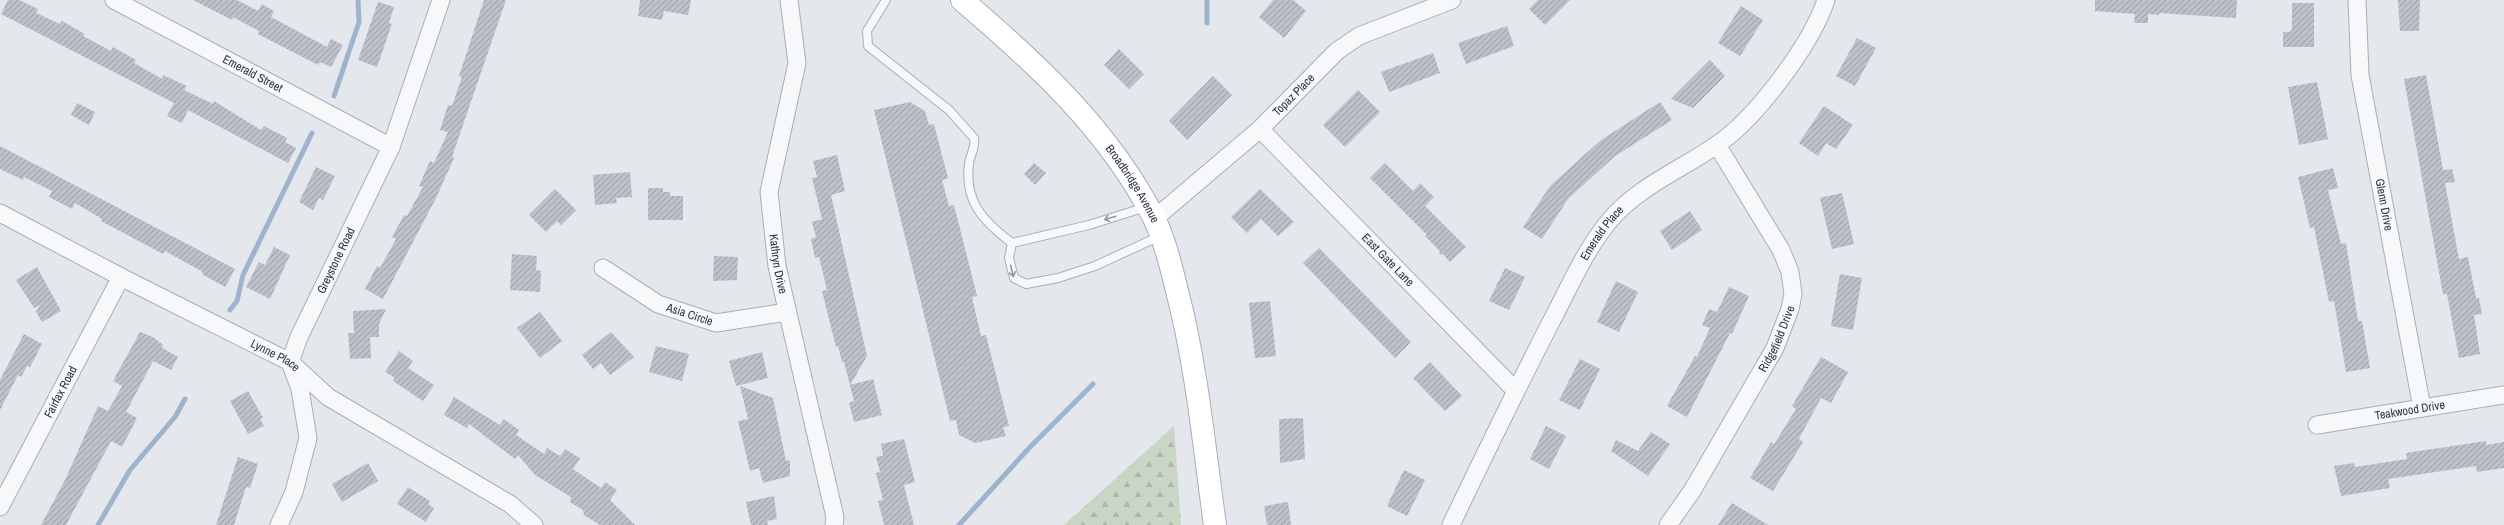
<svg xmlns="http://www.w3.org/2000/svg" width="2504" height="525" viewBox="0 0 2504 525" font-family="'Archivo Narrow',sans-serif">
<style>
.forest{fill:url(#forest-firs)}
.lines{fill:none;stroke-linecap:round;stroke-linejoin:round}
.stream{stroke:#9fb4cc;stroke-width:5}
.building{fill:url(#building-hatch)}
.lane-casing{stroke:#a9aeb7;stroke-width:10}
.street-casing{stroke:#a9aeb7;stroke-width:19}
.secondary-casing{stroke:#a9aeb7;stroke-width:24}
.lane{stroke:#f7f8fa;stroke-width:8}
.street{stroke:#f7f8fa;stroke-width:17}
.secondary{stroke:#fff;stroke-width:22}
.oneway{stroke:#9196a0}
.labels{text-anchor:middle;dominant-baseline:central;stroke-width:3;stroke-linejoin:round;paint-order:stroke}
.street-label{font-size:12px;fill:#2b3445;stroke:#f4f6f9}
</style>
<defs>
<pattern id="forest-firs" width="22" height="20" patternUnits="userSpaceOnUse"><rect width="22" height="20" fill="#c9d6c5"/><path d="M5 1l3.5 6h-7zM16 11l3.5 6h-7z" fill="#adb8ab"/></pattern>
<pattern id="building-hatch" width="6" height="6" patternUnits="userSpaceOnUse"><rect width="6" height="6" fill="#bbc0ca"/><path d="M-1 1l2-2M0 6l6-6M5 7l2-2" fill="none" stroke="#989da6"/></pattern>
</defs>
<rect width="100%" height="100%" fill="#e4e7ec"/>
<polygon class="forest" points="1174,426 1181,525 1064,525"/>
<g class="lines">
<g class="stream">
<polyline points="1207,23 1207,0"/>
<polyline points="334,96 359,22 358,0"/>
<polyline points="230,310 237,301 243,275 312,133"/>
<polyline points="98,525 130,470 175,417 185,399"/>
<polyline points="959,525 1030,447 1093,384"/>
</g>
</g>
<g class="building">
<polygon points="8,0 19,0 38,9 36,13 60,24 62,21 85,34 83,36 111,51 113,47 136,60 134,63 162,79 163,75 187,86 184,90 213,104 214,101 261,130 264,126 287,138 285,142 296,148 288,163 188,110 182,123 167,116 174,103 1,14"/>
<polygon points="193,0 237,0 258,11 262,4 274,11 271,17 327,47 331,39 343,45 331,67 320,62 318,65 258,34 259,31 233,17 232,20"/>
<polygon points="484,0 506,0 452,157 454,158 436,198 383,299 365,289 377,266 380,268 396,239 392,237 404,215 407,216 423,187 419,186 430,161 434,163 448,132 440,130 448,105 452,106 462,77 459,76"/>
<polygon points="640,0 691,0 688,15 664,11 662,20 638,16"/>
<polygon points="1273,0 1293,0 1306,11 1284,38 1259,17"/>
<polygon points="1538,0 1570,0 1545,25 1529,9"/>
<polygon points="2095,0 2237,0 2236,18 2159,13 2159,15 2148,14 2148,23 2134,23 2135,14 2095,11"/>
<polygon points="2398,0 2420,0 2419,31 2400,31"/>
<polygon points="378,2 394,7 389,23 392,24 377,67 358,60"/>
<polygon points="2292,3 2314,3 2314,47 2283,47 2283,32 2290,32 2292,29"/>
<polygon points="1741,6 1763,20 1740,56 1718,43"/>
<polygon points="1507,26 1514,46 1466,64 1458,43"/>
<polygon points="1857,38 1876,48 1855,86 1836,76"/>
<polygon points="1119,49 1144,74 1129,89 1104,65"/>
<polygon points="1433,53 1440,73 1389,92 1381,72"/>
<polygon points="1710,60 1725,76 1693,108 1671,99"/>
<polygon points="2426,75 2443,170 2452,169 2455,182 2445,183 2459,259 2468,257 2476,298 2479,298 2482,314 2474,315 2480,354 2459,358 2447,294 2443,294 2404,79"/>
<polygon points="1213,76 1232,95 1187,140 1169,121"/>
<polygon points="2317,82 2328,139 2299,145 2288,87"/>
<polygon points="1358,90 1380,112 1345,147 1323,125"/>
<polygon points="910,102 925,111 929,125 934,124 948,178 942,180 949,206 954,205 977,296 972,297 981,336 986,335 1009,426 1003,427 1006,436 975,443 959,435 956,420 950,421 874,110"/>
<polygon points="1660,102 1672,120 1615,156 1568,199 1542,239 1523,227 1550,186 1601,140"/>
<polygon points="77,103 95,112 89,125 71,115"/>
<polygon points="1824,106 1853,125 1836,149 1826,143 1818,156 1799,143"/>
<polygon points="0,146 235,269 225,287 202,274 203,272 165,251 163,254 101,221 102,219 75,203 72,209 49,197 52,191 24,177 23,180 0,169"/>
<polygon points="837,155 845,191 831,195 867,356 850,385 873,379 882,415 854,422 849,403 854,401 844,362 842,362 838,346 836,347 822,291 827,290 819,257 815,258 811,239 816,237 812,222 822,219 812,178 817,177 813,161"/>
<polygon points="1034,163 1046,173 1035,185 1024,174"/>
<polygon points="1385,163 1413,191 1420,183 1434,197 1425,206 1466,247 1450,262 1443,254 1440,255 1439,250 1425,236 1427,235 1370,178"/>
<polygon points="316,167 335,176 323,200 319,198 313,210 299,202"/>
<polygon points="2333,168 2338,188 2328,190 2341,244 2346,243 2358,321 2362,321 2370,368 2346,372 2334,301 2329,302 2314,227 2310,228 2298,177"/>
<polygon points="630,172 632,197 616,198 617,203 595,205 593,175"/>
<polygon points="648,188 663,188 663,192 670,192 670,196 683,196 683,220 648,220"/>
<polygon points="555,189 576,210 561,225 557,221 546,232 529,215"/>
<polygon points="1260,189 1294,222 1278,236 1261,219 1247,233 1231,217"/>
<polygon points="1842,193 1854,244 1832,249 1820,198"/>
<polygon points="1690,211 1702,230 1672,250 1660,231"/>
<polygon points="274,247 290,255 270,299 246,287 259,262 265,265"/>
<polygon points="1319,248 1411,342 1395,358 1303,263"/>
<polygon points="512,254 537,256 536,270 541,271 540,292 510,290"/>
<polygon points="714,256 738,257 737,280 713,281"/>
<polygon points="37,267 61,311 42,322 36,312 40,305 34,308 16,280"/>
<polygon points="1505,268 1525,277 1509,310 1489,301"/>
<polygon points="1840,274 1862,278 1853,330 1831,326"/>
<polygon points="1616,281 1638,292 1619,332 1597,322"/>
<polygon points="1729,287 1749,296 1732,334 1730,333 1687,417 1667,406 1695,356 1697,357 1710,328 1702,325 1709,309 1717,312"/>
<polygon points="1270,301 1276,356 1255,358 1249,303"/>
<polygon points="386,309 379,324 379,337 370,337 371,358 350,359 348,333 354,333 353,311"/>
<polygon points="540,312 562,341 540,358 517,328"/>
<polygon points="140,332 153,337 163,345 162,348 178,357 171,370 153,361 126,412 137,418 122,447 111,441 66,525 41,525 65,480 98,406 108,411 122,386 113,381"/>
<polygon points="611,332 634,357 610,375 601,363 593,369 582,355"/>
<polygon points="24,334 42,344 30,367 27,366 21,377 18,375 0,410 0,380"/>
<polygon points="656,346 689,354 682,381 649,372"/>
<polygon points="399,351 413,361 408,368 434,385 423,401 393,381 395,378 385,372"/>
<polygon points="762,352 768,378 736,386 729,361"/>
<polygon points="1821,357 1848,372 1831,403 1821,398 1799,439 1803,442 1773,491 1750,478 1771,442 1774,444 1796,409 1792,406"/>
<polygon points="1580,359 1600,369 1580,410 1559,400"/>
<polygon points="1430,362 1462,396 1445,411 1413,378"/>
<polygon points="740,386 773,398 786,461 790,460 790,476 763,483 759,468 750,471 738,421 748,419"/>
<polygon points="248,391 263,418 260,419 264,426 248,434 230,401"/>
<polygon points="454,397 500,425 504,419 519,430 516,435 544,454 547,448 560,456 565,449 580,458 573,469 601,488 605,482 617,490 610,500 635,525 600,525 584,515 583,510 570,502 571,497 535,475 518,455 515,459 469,424 467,428 444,415"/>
<polygon points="1303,418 1305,459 1280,463 1279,419"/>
<polygon points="1546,426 1566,436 1549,469 1530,459"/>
<polygon points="1651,432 1670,444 1648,476 1611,451 1616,440 1638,451"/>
<polygon points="904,439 915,482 904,485 914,525 884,525 878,501 883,500 876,473 880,472 876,457 883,456 881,444"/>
<polygon points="2486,441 2486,445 2504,442 2504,468 2477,472 2476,466 2388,479 2390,488 2341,496 2334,466 2354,463 2355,467 2407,459 2406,453"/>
<polygon points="238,457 258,464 250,488 246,487 234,525 216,525"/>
<polygon points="368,463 378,481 342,502 332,484"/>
<polygon points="1404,470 1425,480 1407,516 1387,506"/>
<polygon points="408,487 430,501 428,504 434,508 426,522 397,504"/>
<polygon points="774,496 777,519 767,521 768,525 751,525 746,502"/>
<polygon points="1288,502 1291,525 1267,525 1264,506"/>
<polygon points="1732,503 1768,525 1718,525"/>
</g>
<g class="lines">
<defs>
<g id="lane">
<path d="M886 0 867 31 868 46 949 110 974 138C976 147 970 155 969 164 964 202 984 222 1012 243"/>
<polyline points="1146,207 1089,225 1012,243 1009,258 1014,278 1026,284 1058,278 1095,266 1160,236"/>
</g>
<g id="street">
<path id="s1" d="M114 0 391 147"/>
<path id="s2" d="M789 0 797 63 769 192 777 266 835 517 834 525"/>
<path id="s3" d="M2357 0 2360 75 2422 408"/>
<path id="s4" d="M1260 129 1516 391"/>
<path id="s5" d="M0 213 121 277 290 362 328 397 510 504 534 525"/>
<path id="s6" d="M1154 219 1260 129 1337 51 1359 36 1452 0"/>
<path id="s7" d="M603 268 658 304 716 323 787 312"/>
<path id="s8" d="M2317 425 2504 395"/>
<path id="s9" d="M0 507 121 277"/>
<path id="s10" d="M279 525 294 492 308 438 300 389 290 362 299 337 391 147 441 0"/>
<path id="s11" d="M1451 525C1484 456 1517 388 1552 320 1570 286 1585 250 1610 220 1638 187 1680 170 1715 146 1755 120 1811 45 1826 0"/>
<path id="s12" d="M1668 525 1692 491 1775 348 1790 309 1793 294 1790 272 1781 250 1717 145"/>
</g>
<g id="secondary">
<path id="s13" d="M962 0C1036 63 1109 130 1154 218 1165 241 1171 266 1177 291 1197 367 1204 447 1215 525"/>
</g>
</defs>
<use href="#lane" class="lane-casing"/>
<use href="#street" class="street-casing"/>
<use href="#secondary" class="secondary-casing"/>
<use href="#lane" class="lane"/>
<use href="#street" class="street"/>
<use href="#secondary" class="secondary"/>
</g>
<defs><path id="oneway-shaft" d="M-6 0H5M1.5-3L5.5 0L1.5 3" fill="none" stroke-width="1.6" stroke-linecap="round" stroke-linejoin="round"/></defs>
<g class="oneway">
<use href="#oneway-shaft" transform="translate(1110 218) rotate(163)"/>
<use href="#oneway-shaft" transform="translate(1012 271) rotate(76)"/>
</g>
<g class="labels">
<g class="street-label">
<text stroke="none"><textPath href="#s1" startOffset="157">Emerald Street</textPath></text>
<text stroke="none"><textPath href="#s6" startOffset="187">Topaz Place</textPath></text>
<text stroke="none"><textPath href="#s13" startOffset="252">Broadbridge Avenue</textPath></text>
<text stroke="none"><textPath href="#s3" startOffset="207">Glenn Drive</textPath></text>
<text stroke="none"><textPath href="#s11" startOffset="329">Emerald Place</textPath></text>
<text stroke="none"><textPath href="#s4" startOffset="183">East Gate Lane</textPath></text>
<text stroke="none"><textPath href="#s10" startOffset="282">Greystone Road</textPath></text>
<text stroke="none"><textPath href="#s2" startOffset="268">Kathryn Drive</textPath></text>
<text stroke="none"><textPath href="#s7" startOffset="99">Asia Circle</textPath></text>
<text stroke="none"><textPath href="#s12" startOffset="216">Ridgefield Drive</textPath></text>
<text stroke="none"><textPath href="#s5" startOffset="310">Lynne Place</textPath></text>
<text stroke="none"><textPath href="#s9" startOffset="130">Fairfax Road</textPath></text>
<text stroke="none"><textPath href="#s8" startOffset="94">Teakwood Drive</textPath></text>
</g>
</g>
</svg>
